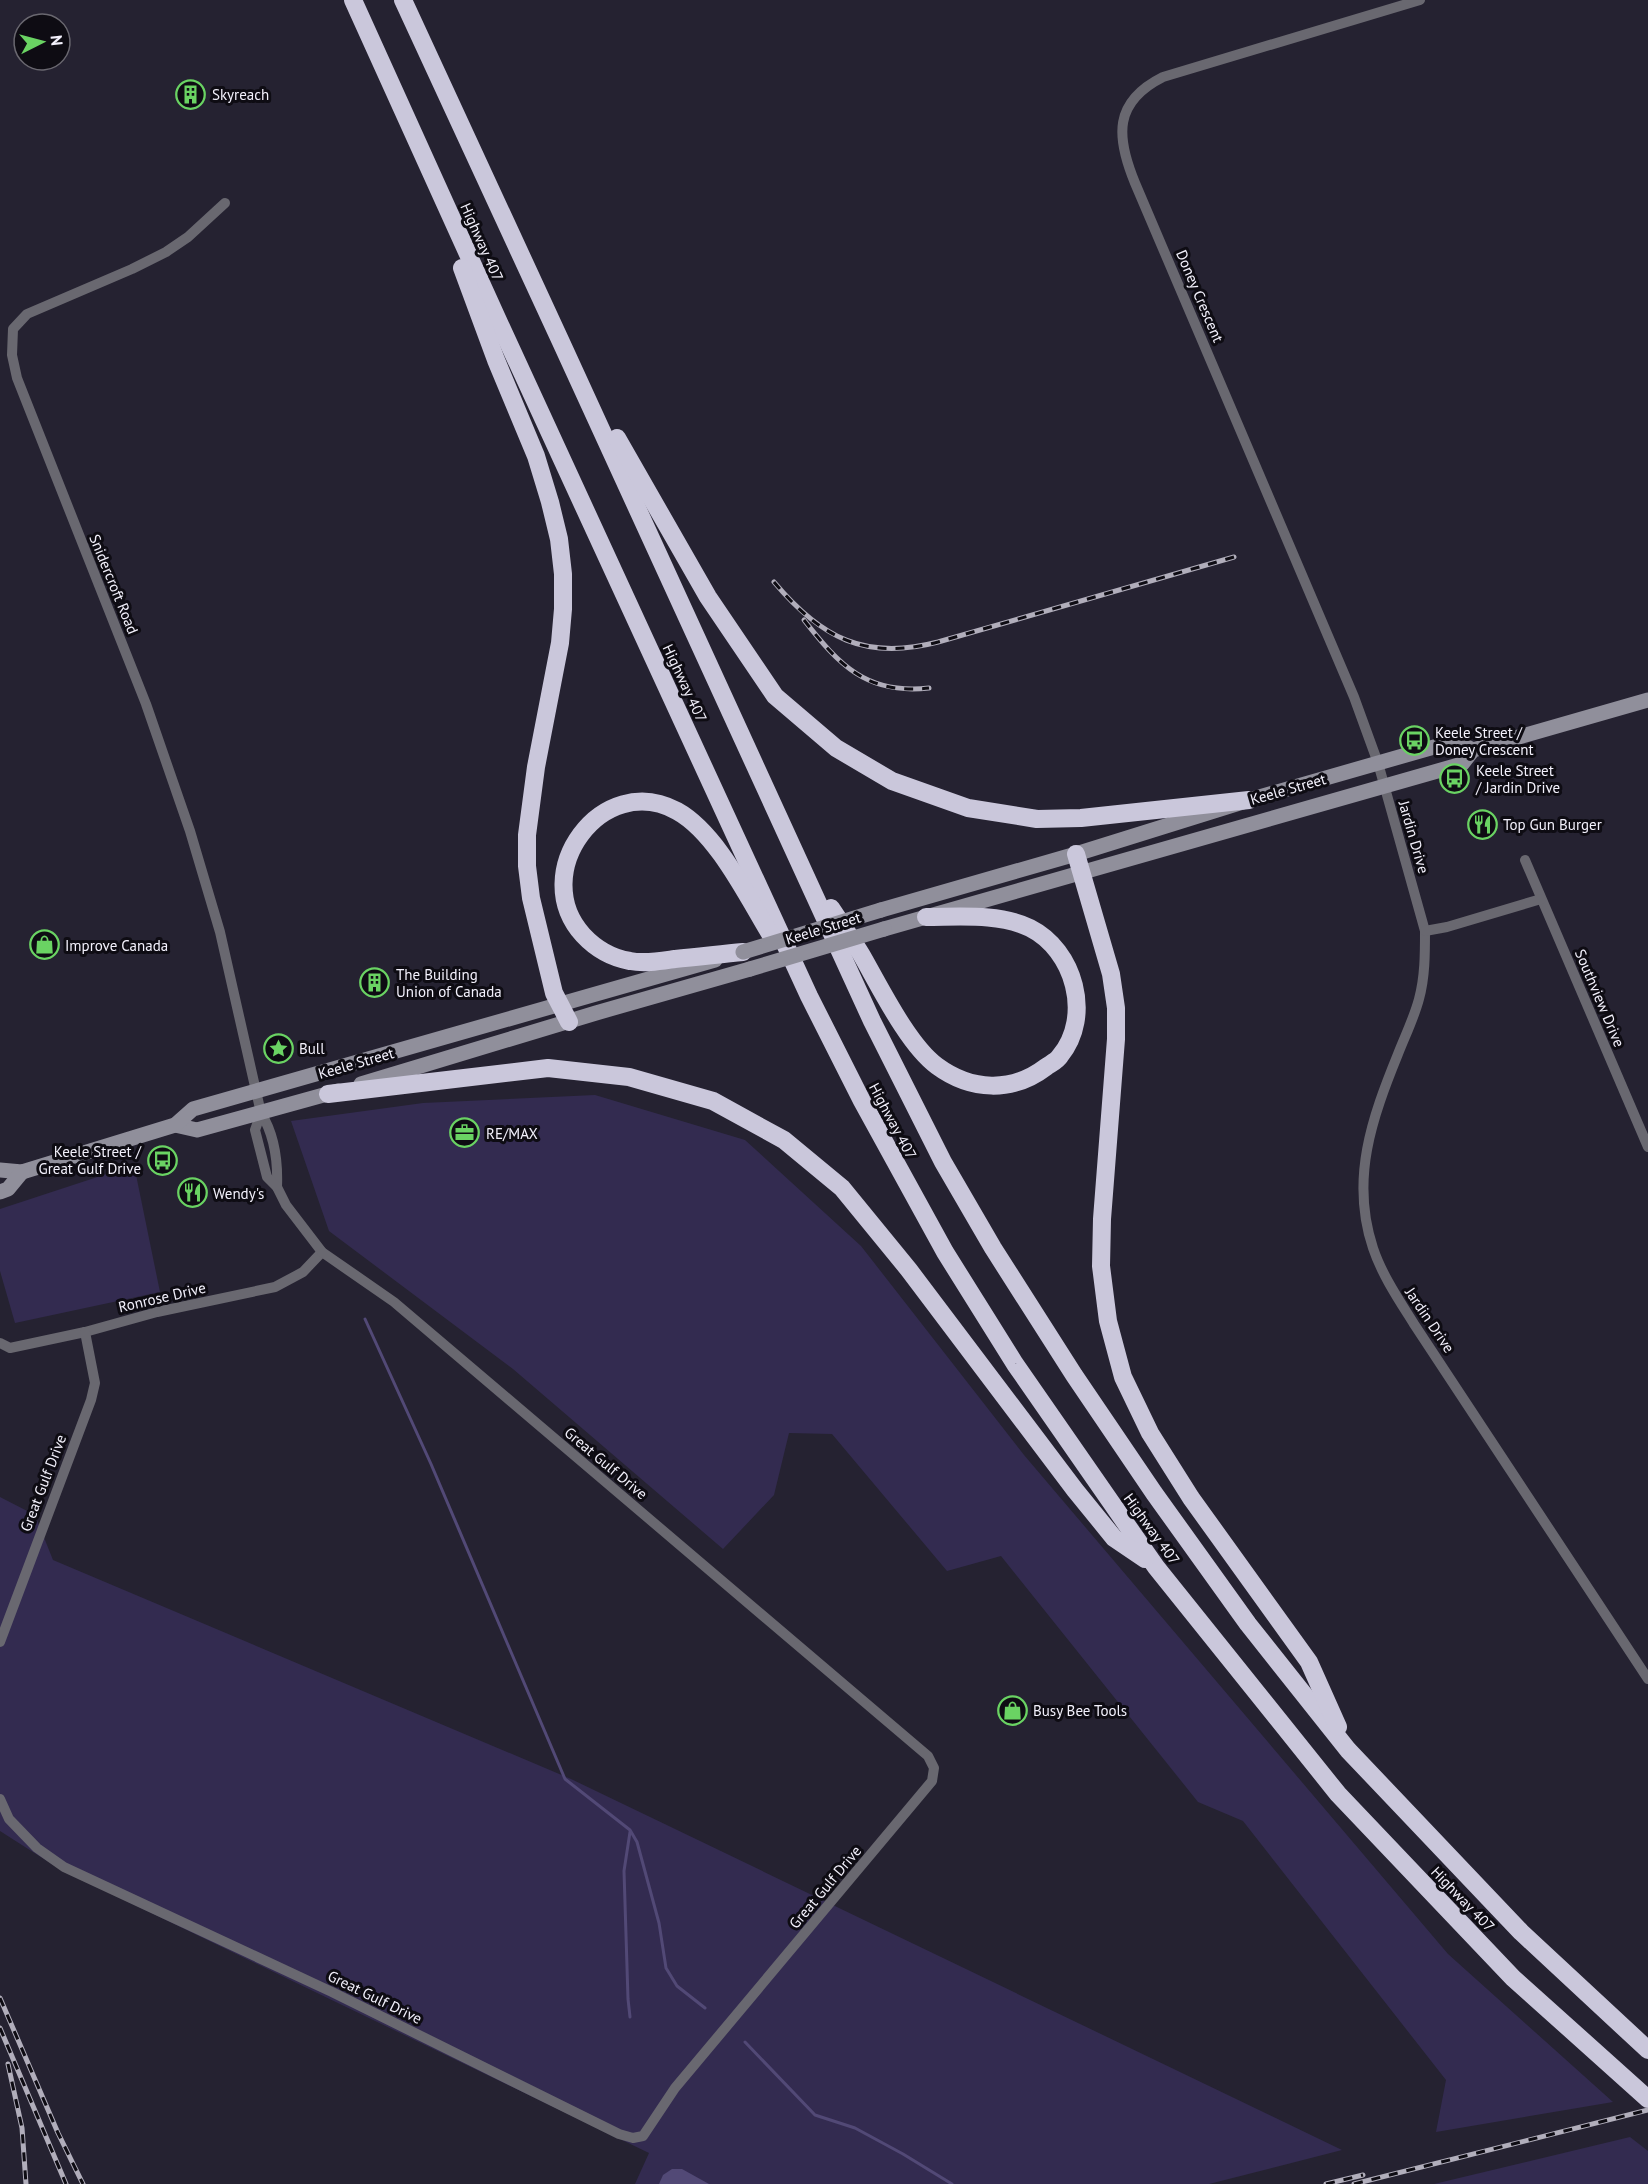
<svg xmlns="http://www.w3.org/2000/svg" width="1648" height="2184" viewBox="0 0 1648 2184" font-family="'PT Sans',sans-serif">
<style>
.green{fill:#332b50}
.water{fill:#524976}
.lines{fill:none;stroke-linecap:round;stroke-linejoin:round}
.stream{stroke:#524976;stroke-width:3}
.minor{stroke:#696870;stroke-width:10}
.secondary{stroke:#908f9b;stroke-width:15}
.motorway{stroke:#cac7db;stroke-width:18}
.rail-casing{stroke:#b1aebb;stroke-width:5}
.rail{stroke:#0e0c13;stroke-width:3;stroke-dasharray:9;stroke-linecap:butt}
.secondary-bridge{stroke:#908f9b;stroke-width:15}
.labels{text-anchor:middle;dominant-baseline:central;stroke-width:6;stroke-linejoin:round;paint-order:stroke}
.poi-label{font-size:15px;fill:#f3f1fc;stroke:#0e0c13;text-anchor:start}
.street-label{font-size:15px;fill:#f3f1fc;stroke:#0e0c13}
</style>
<rect width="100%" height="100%" fill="#252231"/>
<g class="green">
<polygon points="595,1095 745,1140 861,1246 1024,1455 1448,1954 1613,2102 1436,2132 1446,2080 1243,1821 1198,1802 1001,1556 947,1571 832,1434 789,1433 774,1495 723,1549 513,1369 329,1231 291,1121 423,1103"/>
<polygon points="134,1165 160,1292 15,1323 0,1271 0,1209"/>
<polygon points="0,1497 35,1515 53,1560 571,1779 1342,2150 1209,2184 635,2184 649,2153 58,1868 0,1831"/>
<polygon points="1630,2137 1648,2151 1648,2184 1434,2184"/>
</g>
<polygon class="water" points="672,2169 682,2169 709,2184 659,2184 663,2175"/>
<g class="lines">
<g class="stream">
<polyline points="365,1319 431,1464 565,1779 630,1830 637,1842 659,1923 666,1968 677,1986 705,2008"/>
<polyline points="630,1832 624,1871 628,1999 630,2017"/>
<polyline points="745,2042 815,2115 855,2128 903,2154 952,2184"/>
</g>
<g class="minor">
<path d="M1420 0 1163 77C1113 102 1116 137 1135 183L1354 697 1378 763 1425 931C1425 954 1425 977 1419 999 1414 1018 1405 1036 1398 1054 1372 1118 1350 1179 1373 1248 1382 1275 1399 1300 1414 1324L1648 1679"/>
<path d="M225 203 188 237 166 252 132 269 27 314 13 329 12 355 17 378 146 704 190 831 220 932 261 1113C274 1134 278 1162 277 1187"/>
<polyline points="1525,860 1648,1147"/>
<polyline points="1425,931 1447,927 1541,899"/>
<polyline points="0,1343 10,1348 85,1332 157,1312 275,1287 303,1272 322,1252"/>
<polyline points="0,1642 91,1400 95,1383 85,1332"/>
<polyline points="0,1799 9,1819 37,1848 64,1867 332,1992 619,2134 633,2138 643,2136 675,2088 932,1781 934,1768 928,1756 394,1302 322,1252 286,1205 277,1187 267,1177 255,1130 261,1113"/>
</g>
<g class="secondary">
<polyline points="881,910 1076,854 1249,800 1455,741 1473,750"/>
<polyline points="884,929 1462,764 1473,750 1648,700"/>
<polyline points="361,1084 596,1013 750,969"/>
<polyline points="175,1125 197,1130 338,1091"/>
<polyline points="0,1170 22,1172 175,1125 193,1109 715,960"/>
<polyline points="0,1192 8,1189 22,1172"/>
</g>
<g class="motorway">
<polyline points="353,0 496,316 809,996 862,1101 945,1252 1015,1364 1156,1567 1338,1794 1513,1978 1648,2099"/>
<polyline points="403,0 561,342 872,1021 943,1162 993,1248 1074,1375 1154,1493 1248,1624 1348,1750 1521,1932 1648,2050"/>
<polyline points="462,268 496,360 536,456 550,502 559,539 563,574 563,609 560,643 536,767 527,835 527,866 531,898 554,993 569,1022"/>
<polyline points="617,438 708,597 775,696 836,748 892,781 968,808 1037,819 1081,818 1249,800"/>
<polyline points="1076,854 1111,974 1116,1008 1116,1039 1102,1219 1101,1266 1108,1321 1123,1377 1150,1433 1191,1498 1309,1662 1338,1727"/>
<path d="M831 908C841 923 851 938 861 954 879 985 908 1045 937 1066 971 1091 1012 1093 1046 1067 1050 1064 1057 1061 1060 1056 1093 1016 1074 950 1030 928 999 913 959 917 926 917"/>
<path d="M743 952C721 954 698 957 675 959 661 961 645 964 630 961 612 958 596 949 583 935 527 873 602 770 677 811 717 833 748 898 772 937"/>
<polyline points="328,1094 548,1068 629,1077 713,1101 784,1140 842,1188 909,1270 1075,1490 1114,1538 1145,1559"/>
</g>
<defs>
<g id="rail">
<path d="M774 582C821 638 865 661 938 642L1234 557"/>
<path d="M804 620C839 665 867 695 929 688"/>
<polyline points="0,1998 58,2133 83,2184"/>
<polyline points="0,2028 66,2184"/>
<polyline points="8,2064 22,2128 26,2184"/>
<polyline points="1326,2184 1363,2175"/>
<polyline points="1354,2184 1648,2110"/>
</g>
</defs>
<use href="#rail" class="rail-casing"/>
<use href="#rail" class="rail"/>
<g class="secondary-bridge">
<polyline points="743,952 881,910"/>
<polyline points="750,969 884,929"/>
</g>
</g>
<defs>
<symbol id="building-ring" viewBox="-11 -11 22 22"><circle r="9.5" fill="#0e0c13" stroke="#6ad363" stroke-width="1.5"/><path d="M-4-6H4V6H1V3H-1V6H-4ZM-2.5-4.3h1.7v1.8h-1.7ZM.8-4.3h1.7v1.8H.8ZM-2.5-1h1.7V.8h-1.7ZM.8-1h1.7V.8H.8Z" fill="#6ad363"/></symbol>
<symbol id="bus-ring" viewBox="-11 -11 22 22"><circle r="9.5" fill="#0e0c13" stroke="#6ad363" stroke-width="1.5"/><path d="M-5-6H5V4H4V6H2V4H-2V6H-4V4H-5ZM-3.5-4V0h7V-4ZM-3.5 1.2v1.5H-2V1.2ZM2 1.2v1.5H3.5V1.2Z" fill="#6ad363"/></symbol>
<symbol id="restaurant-ring" viewBox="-11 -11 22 22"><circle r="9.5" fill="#0e0c13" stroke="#6ad363" stroke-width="1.5"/><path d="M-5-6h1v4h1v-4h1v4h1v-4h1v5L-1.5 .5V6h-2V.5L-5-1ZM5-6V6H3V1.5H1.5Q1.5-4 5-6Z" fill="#6ad363"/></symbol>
<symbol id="shop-ring" viewBox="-11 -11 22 22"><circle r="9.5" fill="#0e0c13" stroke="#6ad363" stroke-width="1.5"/><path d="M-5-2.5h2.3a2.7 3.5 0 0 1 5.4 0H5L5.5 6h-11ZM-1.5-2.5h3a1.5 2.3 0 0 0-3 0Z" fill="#6ad363"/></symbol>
<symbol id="sight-ring" viewBox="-11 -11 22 22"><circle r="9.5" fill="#0e0c13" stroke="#6ad363" stroke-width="1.5"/><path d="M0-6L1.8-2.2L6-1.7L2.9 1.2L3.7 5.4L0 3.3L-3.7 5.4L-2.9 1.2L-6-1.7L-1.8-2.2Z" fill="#6ad363"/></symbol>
<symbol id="office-ring" viewBox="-11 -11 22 22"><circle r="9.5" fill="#0e0c13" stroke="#6ad363" stroke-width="1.5"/><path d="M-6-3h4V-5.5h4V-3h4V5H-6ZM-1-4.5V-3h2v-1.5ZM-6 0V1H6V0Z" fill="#6ad363"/></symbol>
</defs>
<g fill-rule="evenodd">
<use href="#building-ring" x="174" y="78" width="33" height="33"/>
<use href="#bus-ring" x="1398" y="724" width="33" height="33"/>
<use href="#bus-ring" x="1438" y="762" width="33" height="33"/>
<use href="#restaurant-ring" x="1466" y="808" width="33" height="33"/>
<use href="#shop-ring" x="28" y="928" width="33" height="33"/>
<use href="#building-ring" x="358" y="966" width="33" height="33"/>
<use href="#sight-ring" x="262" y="1032" width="33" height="33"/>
<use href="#office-ring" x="448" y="1116" width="33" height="33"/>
<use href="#bus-ring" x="146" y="1144" width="33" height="33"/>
<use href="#restaurant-ring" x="176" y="1176" width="33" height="33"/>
<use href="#shop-ring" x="996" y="1694" width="33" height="33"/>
</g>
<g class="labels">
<g class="poi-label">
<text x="212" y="94">Skyreach</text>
<text x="1435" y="732">Keele Street /<tspan x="1435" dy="17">Doney Crescent</tspan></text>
<text x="1476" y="770">Keele Street<tspan x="1476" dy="17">/ Jardin Drive</tspan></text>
<text x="1503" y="824">Top Gun Burger</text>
<text x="65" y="945">Improve Canada</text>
<text x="396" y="974">The Building<tspan x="396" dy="17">Union of Canada</tspan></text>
<text x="299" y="1048">Bull</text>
<text x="486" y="1133">RE/MAX</text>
<text x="141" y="1151" text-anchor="end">Keele Street /<tspan x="141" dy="17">Great Gulf Drive</tspan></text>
<text x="213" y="1193">Wendy's</text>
<text x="1033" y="1710">Busy Bee Tools</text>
</g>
<g class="street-label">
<text transform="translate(482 242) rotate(66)">Highway 407</text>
<text transform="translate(1200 296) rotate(67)">Doney Crescent</text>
<text transform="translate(114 584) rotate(68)">Snidercroft Road</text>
<text transform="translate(685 683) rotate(65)">Highway 407</text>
<text transform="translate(1288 789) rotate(-16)">Keele Street</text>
<text transform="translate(1414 837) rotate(74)">Jardin Drive</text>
<text transform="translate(823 928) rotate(-17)">Keele Street</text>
<text transform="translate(1600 998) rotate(67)">Southview Drive</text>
<text transform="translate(356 1063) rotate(-16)">Keele Street</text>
<text transform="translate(893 1121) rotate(62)">Highway 407</text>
<text transform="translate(162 1297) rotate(-13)">Ronrose Drive</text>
<text transform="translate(1430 1320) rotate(56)">Jardin Drive</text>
<text transform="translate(606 1463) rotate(40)">Great Gulf Drive</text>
<text transform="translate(43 1483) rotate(-69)">Great Gulf Drive</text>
<text transform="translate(1152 1529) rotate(54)">Highway 407</text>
<text transform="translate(825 1887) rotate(-50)">Great Gulf Drive</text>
<text transform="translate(1463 1899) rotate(46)">Highway 407</text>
<text transform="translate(375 1997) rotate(26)">Great Gulf Drive</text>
</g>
</g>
<g transform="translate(42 42) rotate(84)"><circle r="28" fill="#0e0c13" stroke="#6a6870" stroke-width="1.5"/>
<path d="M0-4.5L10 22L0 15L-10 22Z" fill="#6ad363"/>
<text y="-9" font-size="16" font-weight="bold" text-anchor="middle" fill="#f3f1fc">N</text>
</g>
</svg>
